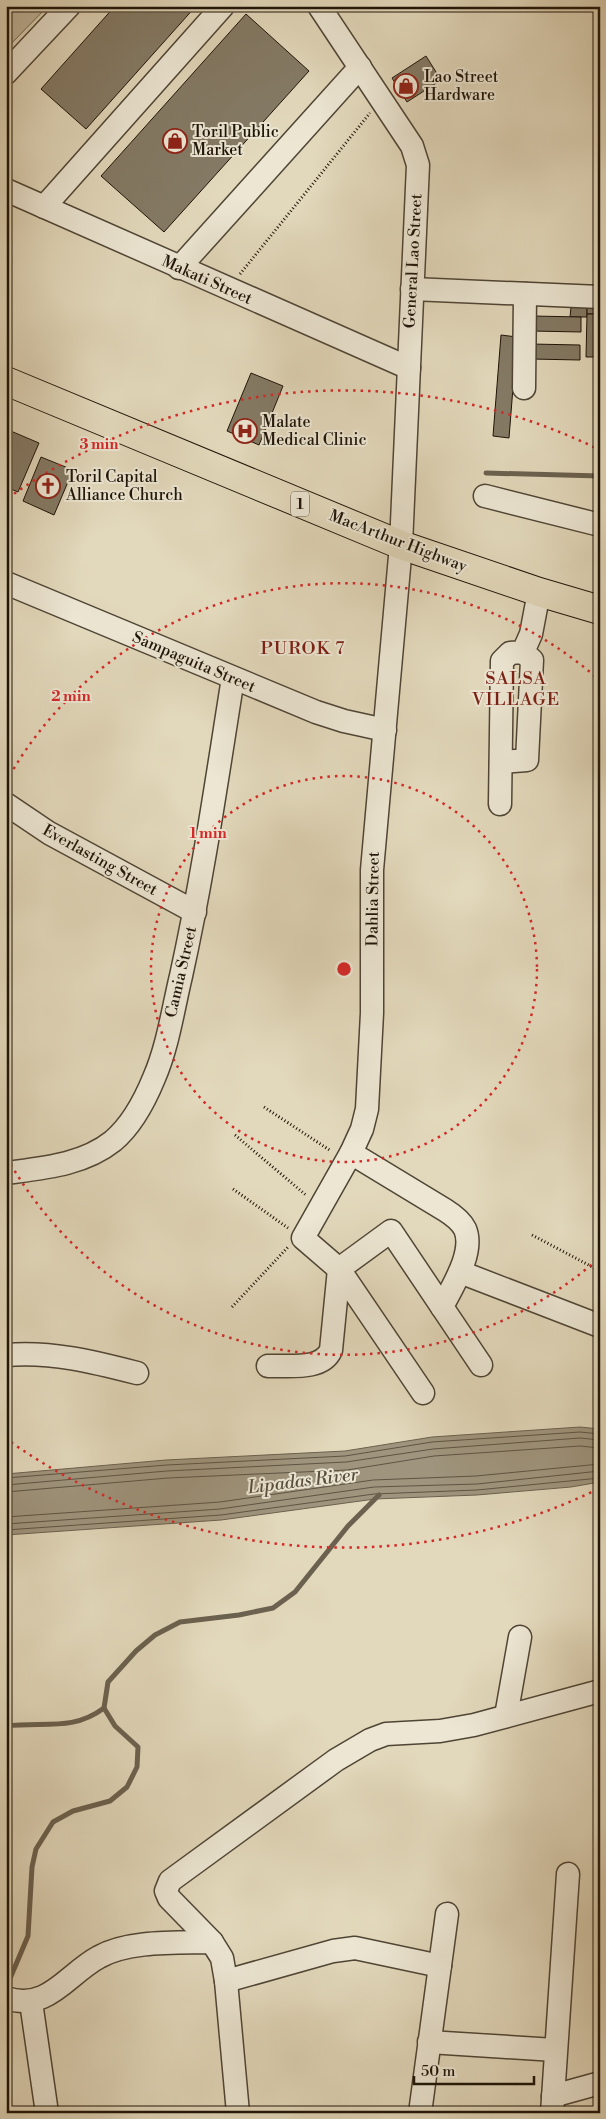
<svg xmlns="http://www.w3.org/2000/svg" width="606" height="2119" viewBox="0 0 606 2119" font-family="'Libre Bodoni',serif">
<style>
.green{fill:#c1b79d;stroke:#706652}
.water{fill:#9f957e;stroke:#6b614f}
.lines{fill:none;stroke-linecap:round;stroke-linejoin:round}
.shore{stroke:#5e5443;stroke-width:1}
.stream{stroke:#6b614f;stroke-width:5}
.building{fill:#847a65;stroke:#1e1408}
.minor-casing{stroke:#4f4535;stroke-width:25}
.highway-casing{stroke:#1e1408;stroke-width:30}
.path{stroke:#1e1408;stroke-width:3;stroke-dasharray:1 2.5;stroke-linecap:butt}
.minor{stroke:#ece6d3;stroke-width:22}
.highway{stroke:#e2d8bb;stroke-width:28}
.ring{fill:none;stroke:#d62828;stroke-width:2.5;stroke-dasharray:2.5 5}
.labels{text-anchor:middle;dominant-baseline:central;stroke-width:4;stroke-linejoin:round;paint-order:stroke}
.shield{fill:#ece6d3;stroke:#5c5345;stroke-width:1}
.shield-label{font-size:15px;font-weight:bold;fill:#1e1408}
.poi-label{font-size:16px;fill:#1e1408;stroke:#ece6d3;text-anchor:start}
.street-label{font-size:16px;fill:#1e1408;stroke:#ece6d3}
.neighbourhood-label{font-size:18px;letter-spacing:1px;fill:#7a1f14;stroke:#ece6d3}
.water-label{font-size:18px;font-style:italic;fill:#584e3d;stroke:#ece6d3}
.centre{fill:#d62828;stroke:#ece6d3;stroke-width:2.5}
.ring-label{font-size:15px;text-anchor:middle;font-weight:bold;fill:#d62828;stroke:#ece6d3;stroke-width:4;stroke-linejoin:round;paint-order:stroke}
</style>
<rect width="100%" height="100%" fill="#e2d8bb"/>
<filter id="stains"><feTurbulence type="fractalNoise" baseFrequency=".004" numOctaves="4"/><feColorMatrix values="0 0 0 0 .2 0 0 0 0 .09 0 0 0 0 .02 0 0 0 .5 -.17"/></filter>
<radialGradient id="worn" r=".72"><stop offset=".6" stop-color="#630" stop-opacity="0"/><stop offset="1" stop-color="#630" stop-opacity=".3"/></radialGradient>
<polygon class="green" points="6,6 48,6 6,49"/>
<polygon class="water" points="580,1427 600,1429 600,1482 571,1487 477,1495 375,1499 221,1520 6,1535 6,1474 166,1460 345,1451 432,1437"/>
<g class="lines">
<g class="shore">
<polyline points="6,1478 167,1465 345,1456 432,1442 580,1432 600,1434"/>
<polyline points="6,1485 167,1471 346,1462 433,1449 580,1438 600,1440"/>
<polyline points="6,1492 168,1478 347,1470 434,1456 580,1446 600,1448"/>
<polyline points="6,1517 220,1502 373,1480 476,1476 600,1464"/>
<polyline points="6,1524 220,1509 374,1487 477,1484 600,1471"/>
<polyline points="6,1530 221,1515 374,1494 477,1490 600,1478"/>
</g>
<g class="stream">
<polyline points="486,473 600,476"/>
<path d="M6 1726C43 1721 72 1732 104 1708"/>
<polyline points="6,1988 28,1936 32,1867 36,1849 53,1822 73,1811 110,1801 127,1787 137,1767 138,1747 115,1726 104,1708 108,1682 136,1651 155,1635 180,1622 239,1615 273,1608 295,1592 348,1526 379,1495"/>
</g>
</g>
<g class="building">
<polygon points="115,6 196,6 86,129 41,89"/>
<polygon points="246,14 309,71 164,232 101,176"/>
<polygon points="426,56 441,80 407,102 392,78"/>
<polygon points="571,307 587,307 587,317 570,317"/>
<polygon points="587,307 596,308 596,314 587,314"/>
<polygon points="587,314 600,314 600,357 586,357"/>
<polygon points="533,316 581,317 581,332 532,331"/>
<polygon points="501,335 517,337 509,438 493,436"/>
<polygon points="531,344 580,345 580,360 531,359"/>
<polygon points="251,373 283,386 259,445 227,431"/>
<polygon points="6,429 39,443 18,492 6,487"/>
<polygon points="41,457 73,470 54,515 23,501"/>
</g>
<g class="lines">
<defs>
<g id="minor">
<polyline points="319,6 412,146 418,165 401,545 372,870 372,1013 367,1109 362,1129 351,1153 303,1238 339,1269 423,1393"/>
<polyline points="6,73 69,6"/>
<polyline points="6,190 409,368"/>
<polyline points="44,207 223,6"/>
<polyline points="179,268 360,67"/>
<polyline points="412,289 600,297"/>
<polyline points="524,388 525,294"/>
<polyline points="485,496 600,525"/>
<polyline points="6,583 316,712 344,721 385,730"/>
<polyline points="501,762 527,760 532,660 523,652"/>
<polyline points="6,804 49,833 195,912"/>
<polyline points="500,804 502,661 510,653 523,652 531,634 539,592"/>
<path d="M351 1153 445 1210C453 1215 461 1221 465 1229 475 1252 452 1287 442 1307"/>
<path d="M6 1173C43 1168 83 1165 113 1141 132 1125 145 1100 154 1078 168 1046 173 1009 181 976 203 877 217 778 233 678"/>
<polyline points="460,1272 600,1326"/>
<path d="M6 1355C51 1351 94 1362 137 1373"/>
<path d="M268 1366C288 1365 322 1371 331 1350L339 1269 391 1231 481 1365"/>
<polyline points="506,1716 520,1637"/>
<polyline points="226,1981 333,1951 355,1948 440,1966"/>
<path d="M6 1998C48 2012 67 1974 99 1957 129 1940 178 1943 212 1942"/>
<polyline points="31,2002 47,2113"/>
<polyline points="429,2042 555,2050"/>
<polyline points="553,2096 600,2083"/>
<polyline points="238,2113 226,1981 222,1958 212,1942 169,1898 166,1891 170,1881 336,1760 370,1740 386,1734 440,1731 474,1725 600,1691"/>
<polyline points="420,2113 447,1914"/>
<polyline points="552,2113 568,1874"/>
</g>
<polyline id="highway" points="6,381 401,545 539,592 600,610"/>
</defs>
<use href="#minor" class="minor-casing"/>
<use href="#highway" class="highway-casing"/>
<g class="path">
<polyline points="6,15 19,6"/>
<polyline points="240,274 370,113"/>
<polyline points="264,1107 331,1151"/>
<polyline points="235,1135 307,1196"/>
<polyline points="233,1189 288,1228"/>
<polyline points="532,1235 600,1271"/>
<polyline points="232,1307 288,1247"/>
</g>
<use href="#minor" class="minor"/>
<use href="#highway" class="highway"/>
</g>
<g class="ring">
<circle cx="344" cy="969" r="193"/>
<path d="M597 1260A386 386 0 0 1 6 1156M6 782A386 386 0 0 1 597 678"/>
<path d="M598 1489A579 579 0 0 1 8 1440M8 498A579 579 0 0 1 598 449"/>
</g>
<defs>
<symbol id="shop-ring" viewBox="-11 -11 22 22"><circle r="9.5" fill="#ece6d3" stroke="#8f2418" stroke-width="1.5"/><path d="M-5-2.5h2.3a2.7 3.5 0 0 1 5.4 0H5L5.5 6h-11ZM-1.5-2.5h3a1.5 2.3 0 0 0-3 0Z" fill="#8f2418"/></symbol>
<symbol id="hospital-ring" viewBox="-11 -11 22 22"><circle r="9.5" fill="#ece6d3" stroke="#8f2418" stroke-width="1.5"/><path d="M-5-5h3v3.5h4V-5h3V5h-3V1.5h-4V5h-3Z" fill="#8f2418"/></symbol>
<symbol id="church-ring" viewBox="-11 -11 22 22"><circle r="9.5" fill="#ece6d3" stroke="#8f2418" stroke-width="1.5"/><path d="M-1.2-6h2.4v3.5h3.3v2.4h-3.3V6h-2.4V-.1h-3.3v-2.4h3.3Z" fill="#8f2418"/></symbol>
</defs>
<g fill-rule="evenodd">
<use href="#shop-ring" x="392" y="72" width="28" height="28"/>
<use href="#shop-ring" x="161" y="127" width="28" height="28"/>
<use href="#hospital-ring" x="231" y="417" width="28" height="28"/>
<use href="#church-ring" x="34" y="472" width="28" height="28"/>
</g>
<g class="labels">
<rect class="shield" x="291" y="491.5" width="18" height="25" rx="4"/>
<g class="shield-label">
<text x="300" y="504">1</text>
</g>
<g class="poi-label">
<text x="424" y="77">Lao Street<tspan x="424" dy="18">Hardware</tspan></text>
<text x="192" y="132">Toril Public<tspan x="192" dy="18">Market</tspan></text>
<text x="262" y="422">Malate<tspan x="262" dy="18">Medical Clinic</tspan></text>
<text x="66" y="477">Toril Capital<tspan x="66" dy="18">Alliance Church</tspan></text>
</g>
<g class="street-label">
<text transform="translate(413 261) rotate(-87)">General Lao Street</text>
<text transform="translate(207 280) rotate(24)">Makati Street</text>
<text transform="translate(398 541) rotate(21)">MacArthur Highway</text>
<text transform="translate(194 662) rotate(23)">Sampaguita Street</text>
<text transform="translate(100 860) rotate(29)">Everlasting Street</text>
<text transform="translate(373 899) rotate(-89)">Dahlia Street</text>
<text transform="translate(181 972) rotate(-77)">Camia Street</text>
</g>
<g class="neighbourhood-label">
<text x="303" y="648">PUROK 7</text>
<text x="516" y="678">SALSA<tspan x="516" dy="21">VILLAGE</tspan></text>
</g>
<g class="water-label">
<text transform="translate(303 1481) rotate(-7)">Lipadas River</text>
</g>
</g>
<circle cx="344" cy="969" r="8" class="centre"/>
<g class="ring-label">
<text x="99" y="449">3 min</text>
<text x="71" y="701">2 min</text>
<text x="208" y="838">1 min</text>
</g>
<rect width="606" height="2119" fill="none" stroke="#e2d8bb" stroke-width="25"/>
<rect x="8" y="8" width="591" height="2104" fill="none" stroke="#1e1408" stroke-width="2.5"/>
<rect x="12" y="12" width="581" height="2094" fill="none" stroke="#1e1408"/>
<path d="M414 2076v8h120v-8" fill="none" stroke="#1e1408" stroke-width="2.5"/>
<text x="421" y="2076" font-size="15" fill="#1e1408" stroke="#ece6d3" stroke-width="4" paint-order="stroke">50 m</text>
<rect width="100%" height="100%" filter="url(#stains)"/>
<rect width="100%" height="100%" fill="url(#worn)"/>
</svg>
